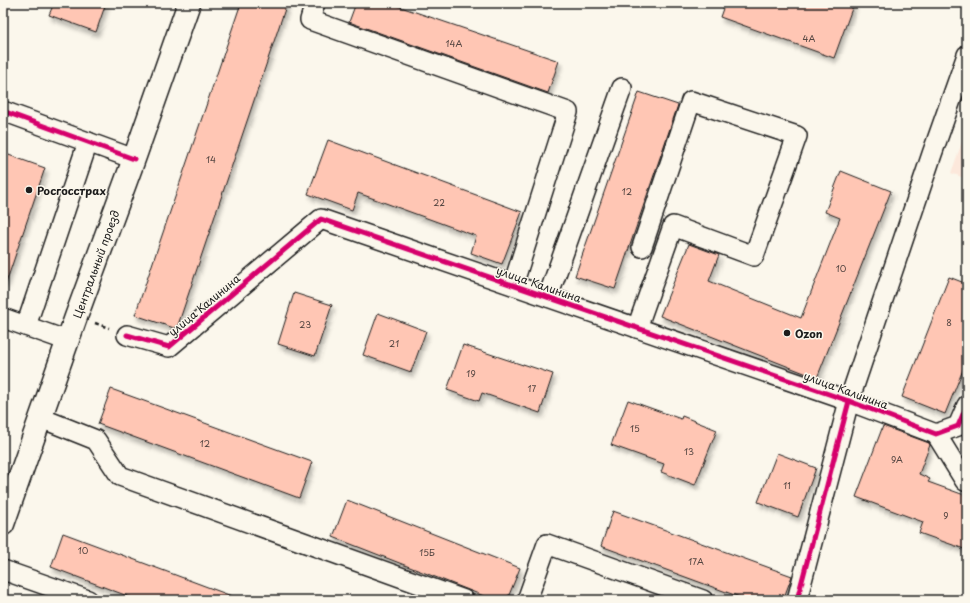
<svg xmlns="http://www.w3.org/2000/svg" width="970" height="603" viewBox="0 0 970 603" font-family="'Playpen Sans',sans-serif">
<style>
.built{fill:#fce8db}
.building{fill:#ffc6b4;stroke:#1c1c1c;filter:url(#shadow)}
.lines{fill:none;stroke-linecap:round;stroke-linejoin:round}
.minor-casing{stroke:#1c1c1c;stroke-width:22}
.major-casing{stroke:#1c1c1c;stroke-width:25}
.path{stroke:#1c1c1c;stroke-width:2.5;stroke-dasharray:4 3;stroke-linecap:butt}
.minor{stroke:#fbf7ec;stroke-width:19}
.major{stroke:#fbf7ec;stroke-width:22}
.cycleway-casing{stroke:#fbf7ec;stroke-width:8}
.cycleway{stroke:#d6006c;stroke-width:5}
.poi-dot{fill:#1c1c1c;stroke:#fbf7ec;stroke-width:1.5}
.labels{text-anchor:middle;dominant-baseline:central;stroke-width:3;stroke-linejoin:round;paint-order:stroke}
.number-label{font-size:9px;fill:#554642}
.poi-label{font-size:11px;font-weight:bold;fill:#1c1c1c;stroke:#fbf7ec;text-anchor:start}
.street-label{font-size:11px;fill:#1c1c1c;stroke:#fbf7ec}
</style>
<defs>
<filter id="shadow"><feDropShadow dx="2.5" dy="4.5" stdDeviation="2" flood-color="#0004"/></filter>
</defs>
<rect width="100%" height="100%" fill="#fbf7ec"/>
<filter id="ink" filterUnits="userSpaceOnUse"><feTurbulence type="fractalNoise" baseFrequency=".025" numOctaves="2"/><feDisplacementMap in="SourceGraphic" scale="8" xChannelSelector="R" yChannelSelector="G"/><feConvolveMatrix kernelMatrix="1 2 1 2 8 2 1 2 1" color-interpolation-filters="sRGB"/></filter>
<g filter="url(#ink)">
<polygon class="built" points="967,128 967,179 951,173"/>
<g class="building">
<polygon points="54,3 106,3 96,32 49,15"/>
<polygon points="241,3 287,3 178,325 174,328 135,315"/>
<polygon points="356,3 389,3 559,61 548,93 349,22"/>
<polygon points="725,3 854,3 834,58 720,17"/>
<polygon points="639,92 678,105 615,289 575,276"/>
<polygon points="328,140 522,212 502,264 471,253 476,236 358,193 352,210 308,194"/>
<polygon points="3,153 45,168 6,283 3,283"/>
<polygon points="841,171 891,191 817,378 660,316 689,244 719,255 709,281 801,318 840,218 825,212"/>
<polygon points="949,277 967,284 967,360 945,414 902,397"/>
<polygon points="294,293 332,305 315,356 278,344"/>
<polygon points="378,313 426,331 411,372 363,355"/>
<polygon points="463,345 523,365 523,364 553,374 540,413 482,393 479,401 447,390"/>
<polygon points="111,389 312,462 299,498 98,424"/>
<polygon points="628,400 681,419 682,416 717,430 695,485 661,472 664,464 611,445"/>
<polygon points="883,426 929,443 930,445 919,474 930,479 928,482 967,496 967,550 919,533 923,522 856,497"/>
<polygon points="777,453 816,468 798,517 758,502"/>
<polygon points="347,500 520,568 507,600 494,600 333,537"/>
<polygon points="613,511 792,576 783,600 748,600 601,546"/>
<polygon points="63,533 237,598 236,600 138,600 51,567"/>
</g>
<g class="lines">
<defs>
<g id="minor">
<polyline points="315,3 310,20 568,112 513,285"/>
<polyline points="3,111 134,159"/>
<polyline points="548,297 622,88"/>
<polyline points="3,318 68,341"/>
<polyline points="26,326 88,142"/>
<polyline points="637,328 673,226 754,256 797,136 691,101 642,247"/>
<polyline points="127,335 169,347 321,219 849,401 936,434 958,426 967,405"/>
<polyline points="41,418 96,440 120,476 464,600"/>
<polyline points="936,434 965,481 967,482"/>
<polyline points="3,570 88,600"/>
<polyline points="527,600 547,544 703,600"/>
<polyline points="797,600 849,401 932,154 967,55"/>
</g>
<g id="major">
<path id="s1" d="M3 524 76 317 134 159 189 3"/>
</g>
</defs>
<use href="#minor" class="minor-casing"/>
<use href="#major" class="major-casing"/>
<polyline class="path" points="95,323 109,328"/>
<use href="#minor" class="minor"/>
<use href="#major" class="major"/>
<defs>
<g id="cycleway">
<polyline points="3,111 134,159"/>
<polyline points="127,335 169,347 321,219 849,401 936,434 958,426 967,405"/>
<polyline points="797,600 849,401"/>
</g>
</defs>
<use href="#cycleway" class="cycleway-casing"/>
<use href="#cycleway" class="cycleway"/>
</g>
</g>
<g class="poi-dot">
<circle cx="29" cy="190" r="4"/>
<circle cx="787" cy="333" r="4"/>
</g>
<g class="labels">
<g class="number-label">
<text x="809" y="38">4А</text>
<text x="454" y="43">14А</text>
<text x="211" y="159">14</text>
<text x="627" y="191">12</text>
<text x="439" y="202">22</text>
<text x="841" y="268">10</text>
<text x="949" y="322">8</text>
<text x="305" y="324">23</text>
<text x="394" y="343">21</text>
<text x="471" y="373">19</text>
<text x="532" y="388">17</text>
<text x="635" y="428">15</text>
<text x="205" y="443">12</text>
<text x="689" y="451">13</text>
<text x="897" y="459">9А</text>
<text x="787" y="485">11</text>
<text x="946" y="515">9</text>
<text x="83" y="550">10</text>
<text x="427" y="552">15Б</text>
<text x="696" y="561">17А</text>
</g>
<g class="poi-label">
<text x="37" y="190">Росгосстрах</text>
<text x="795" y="333">Ozon</text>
</g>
<g class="street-label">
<text stroke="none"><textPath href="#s1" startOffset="276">Центральный проезд</textPath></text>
<text transform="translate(539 284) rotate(19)">улица Калинина</text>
<text transform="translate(204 305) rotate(-40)">улица Калинина</text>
<text transform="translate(846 390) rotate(20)">улица Калинина</text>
</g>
</g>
<rect width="970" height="603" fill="none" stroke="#fbf7ec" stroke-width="16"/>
<rect x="8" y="8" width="954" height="587" fill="none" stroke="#1c1c1c" stroke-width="1.5" filter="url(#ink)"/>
</svg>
